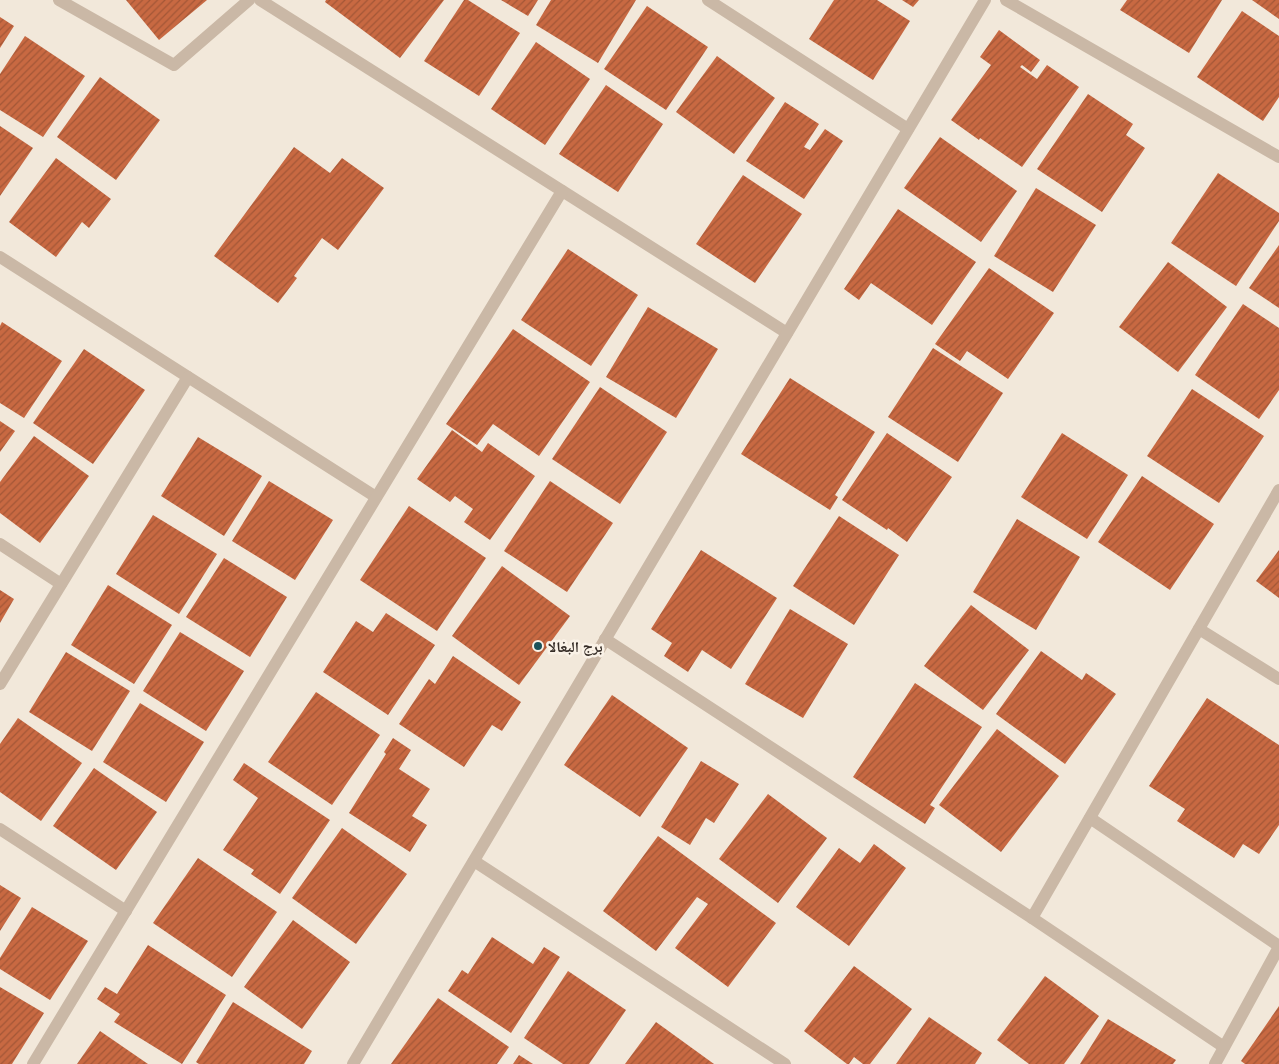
<svg xmlns="http://www.w3.org/2000/svg" width="1279" height="1064" viewBox="0 0 1279 1064" font-family="Ubuntu,'Noto Naskh Arabic',sans-serif">
<style>
.building{fill:url(#building-hatch)}
.lines{fill:none;stroke-linecap:round;stroke-linejoin:round}
.minor{stroke:#cab8a6;stroke-width:12}
.poi-dot{fill:#1c5159;stroke:#faf2e7;stroke-width:2}
.labels{text-anchor:middle;dominant-baseline:central;stroke-width:5;stroke-linejoin:round;paint-order:stroke}
.poi-label{font-size:15px;font-weight:bold;fill:#362d27;stroke:#faf2e7;text-anchor:start}
</style>
<defs>
<pattern id="building-hatch" width="6" height="6" patternUnits="userSpaceOnUse" patternTransform="scale(1.25)"><rect width="6" height="6" fill="#c86942"/><path d="M-1 1l2-2M0 6l6-6M5 7l2-2" fill="none" stroke="#a35737"/></pattern>
</defs>
<rect width="100%" height="100%" fill="#f2e8da"/>
<g class="building">
<polygon points="126,0 207,0 159,40"/>
<polygon points="326,0 444,0 400,58 325,2"/>
<polygon points="464,0 468,0 520,33 479,96 424,61"/>
<polygon points="501,0 538,0 528,16"/>
<polygon points="551,0 636,0 598,63 536,25"/>
<polygon points="834,0 877,0 910,21 873,80 809,39"/>
<polygon points="902,0 919,0 913,7"/>
<polygon points="1127,0 1222,0 1189,53 1120,10"/>
<polygon points="1252,0 1279,0 1279,19"/>
<polygon points="647,6 708,47 666,110 604,69"/>
<polygon points="1242,11 1279,36 1279,97 1263,121 1197,77"/>
<polygon points="0,17 14,26 0,48"/>
<polygon points="999,30 1040,60 1031,72 1022,65 1020,67 1037,79 1047,65 1079,87 1022,167 980,138 979,140 951,120 991,65 980,57"/>
<polygon points="25,36 85,76 43,137 0,110 0,74"/>
<polygon points="536,42 590,79 545,145 491,109"/>
<polygon points="717,56 775,98 734,154 676,112"/>
<polygon points="100,77 160,120 116,180 57,137"/>
<polygon points="606,85 663,124 618,192 559,154"/>
<polygon points="1088,94 1133,124 1126,135 1145,148 1102,212 1037,169"/>
<polygon points="785,102 819,124 804,147 810,150 825,129 843,141 804,199 746,161"/>
<polygon points="0,126 33,148 0,196"/>
<polygon points="940,137 1017,191 981,242 904,188"/>
<polygon points="294,147 330,173 342,158 384,188 338,250 322,238 294,276 297,278 278,303 214,256"/>
<polygon points="56,158 111,199 89,228 82,222 56,257 9,222"/>
<polygon points="1218,173 1279,213 1279,221 1236,286 1171,243"/>
<polygon points="743,175 802,214 755,283 696,244"/>
<polygon points="1036,188 1096,225 1053,292 994,256"/>
<polygon points="898,209 976,262 932,325 871,283 859,300 844,289"/>
<polygon points="1279,245 1279,308 1249,288"/>
<polygon points="568,249 638,295 591,366 521,320"/>
<polygon points="1168,262 1227,307 1178,372 1119,327"/>
<polygon points="989,268 1054,313 1008,379 967,351 960,361 935,344"/>
<polygon points="1243,304 1279,328 1279,390 1259,419 1195,375"/>
<polygon points="648,307 718,349 676,418 606,377"/>
<polygon points="2,322 62,361 24,418 0,403 0,326"/>
<polygon points="513,329 590,382 539,456 493,424 477,445 446,424"/>
<polygon points="933,348 1003,393 958,462 888,417"/>
<polygon points="84,349 145,390 93,464 33,423"/>
<polygon points="790,378 875,432 835,495 838,497 830,510 741,454"/>
<polygon points="600,387 667,432 620,504 552,459"/>
<polygon points="1192,389 1264,436 1219,503 1147,456"/>
<polygon points="0,421 15,431 0,452"/>
<polygon points="452,430 482,452 488,443 535,476 490,540 464,522 473,509 455,496 450,502 417,479"/>
<polygon points="887,433 952,477 907,542 888,528 887,530 842,500"/>
<polygon points="1062,433 1128,475 1087,539 1021,497"/>
<polygon points="34,436 89,476 40,543 0,513 0,482"/>
<polygon points="198,437 262,476 224,536 161,496"/>
<polygon points="1142,476 1214,524 1170,590 1098,542"/>
<polygon points="269,481 333,520 295,580 232,541"/>
<polygon points="550,481 613,523 567,592 504,551"/>
<polygon points="409,506 486,558 437,631 360,580"/>
<polygon points="153,515 217,554 179,614 116,574"/>
<polygon points="839,516 899,555 854,625 793,586"/>
<polygon points="1017,519 1080,557 1036,630 973,592"/>
<polygon points="701,550 777,598 731,669 702,650 688,672 664,656 672,643 651,629"/>
<polygon points="1279,550 1279,598 1256,581"/>
<polygon points="224,558 287,597 250,657 186,617"/>
<polygon points="502,566 570,616 519,685 452,636"/>
<polygon points="108,585 172,625 134,684 71,645"/>
<polygon points="0,590 14,599 0,623"/>
<polygon points="971,605 1029,650 983,710 924,666"/>
<polygon points="790,609 848,644 803,718 745,684"/>
<polygon points="386,613 435,645 388,715 323,672 356,621 373,632"/>
<polygon points="180,632 244,671 206,731 143,691"/>
<polygon points="1041,651 1082,680 1086,673 1116,694 1065,764 996,714"/>
<polygon points="66,652 130,691 92,751 29,712"/>
<polygon points="453,656 521,702 502,731 492,725 464,767 399,724 429,679 435,684"/>
<polygon points="915,683 982,727 930,805 935,808 925,824 853,777"/>
<polygon points="316,692 380,735 332,805 268,762"/>
<polygon points="612,695 688,748 640,817 564,765"/>
<polygon points="1207,698 1279,745 1279,825 1259,854 1243,844 1234,858 1177,821 1185,809 1149,786"/>
<polygon points="140,703 204,742 166,802 103,762"/>
<polygon points="18,718 82,763 41,821 0,792 0,744"/>
<polygon points="997,729 1059,776 1001,852 939,805"/>
<polygon points="393,738 411,750 399,769 430,789 412,816 427,825 410,852 349,813 386,754 384,752"/>
<polygon points="701,761 739,784 714,823 706,818 690,845 661,827"/>
<polygon points="244,763 330,820 280,894 251,874 254,870 223,850 258,798 233,780"/>
<polygon points="94,768 157,812 116,870 53,826"/>
<polygon points="768,794 827,838 778,903 719,859"/>
<polygon points="342,828 407,874 356,944 292,898"/>
<polygon points="658,836 776,923 728,987 675,948 708,904 697,897 656,951 603,911"/>
<polygon points="874,844 906,868 849,946 796,907 839,848 860,863"/>
<polygon points="198,858 277,912 232,977 153,923"/>
<polygon points="0,885 21,898 0,931"/>
<polygon points="32,907 88,941 50,1000 0,969 0,958"/>
<polygon points="293,920 350,962 302,1029 244,987"/>
<polygon points="492,937 533,964 544,947 560,957 511,1033 448,991 462,970 468,974"/>
<polygon points="148,945 226,995 182,1064 114,1022 120,1014 97,999 105,987 117,994"/>
<polygon points="854,966 912,1009 870,1064 863,1064 854,1057 849,1064 847,1064 804,1031"/>
<polygon points="568,971 626,1010 589,1064 563,1064 524,1038"/>
<polygon points="1045,976 1099,1016 1064,1064 1029,1064 997,1040"/>
<polygon points="0,987 44,1013 12,1064 0,1064"/>
<polygon points="438,998 509,1047 497,1064 391,1064"/>
<polygon points="233,1002 312,1051 304,1064 199,1064 196,1062"/>
<polygon points="1279,1006 1279,1064 1245,1064 1241,1061"/>
<polygon points="929,1017 982,1053 975,1064 896,1064"/>
<polygon points="1108,1019 1176,1060 1173,1064 1080,1064"/>
<polygon points="656,1022 714,1064 625,1064"/>
<polygon points="100,1031 148,1064 77,1064"/>
<polygon points="519,1055 533,1064 513,1064"/>
</g>
<g class="lines">
<g class="minor">
<polyline points="59,0 174,65 249,0"/>
<polyline points="260,0 787,333"/>
<polyline points="708,0 908,129"/>
<polyline points="1006,0 1279,157"/>
<polyline points="0,257 376,497"/>
<polyline points="0,544 61,584"/>
<polyline points="1199,629 1279,679"/>
<polyline points="605,639 1032,918 1224,1047"/>
<polyline points="0,684 188,377"/>
<polyline points="1090,818 1279,946"/>
<polyline points="0,829 126,911"/>
<polyline points="474,861 785,1064"/>
<polyline points="1032,918 1279,490"/>
<polyline points="33,1064 562,191"/>
<polyline points="353,1064 985,0"/>
<polyline points="1215,1064 1279,947"/>
</g>
</g>
<circle class="poi-dot" cx="538" cy="646" r="5"/>
<g class="labels">
<g class="poi-label">
<text x="548" y="646">برج البغالا</text>
</g>
</g>
</svg>
